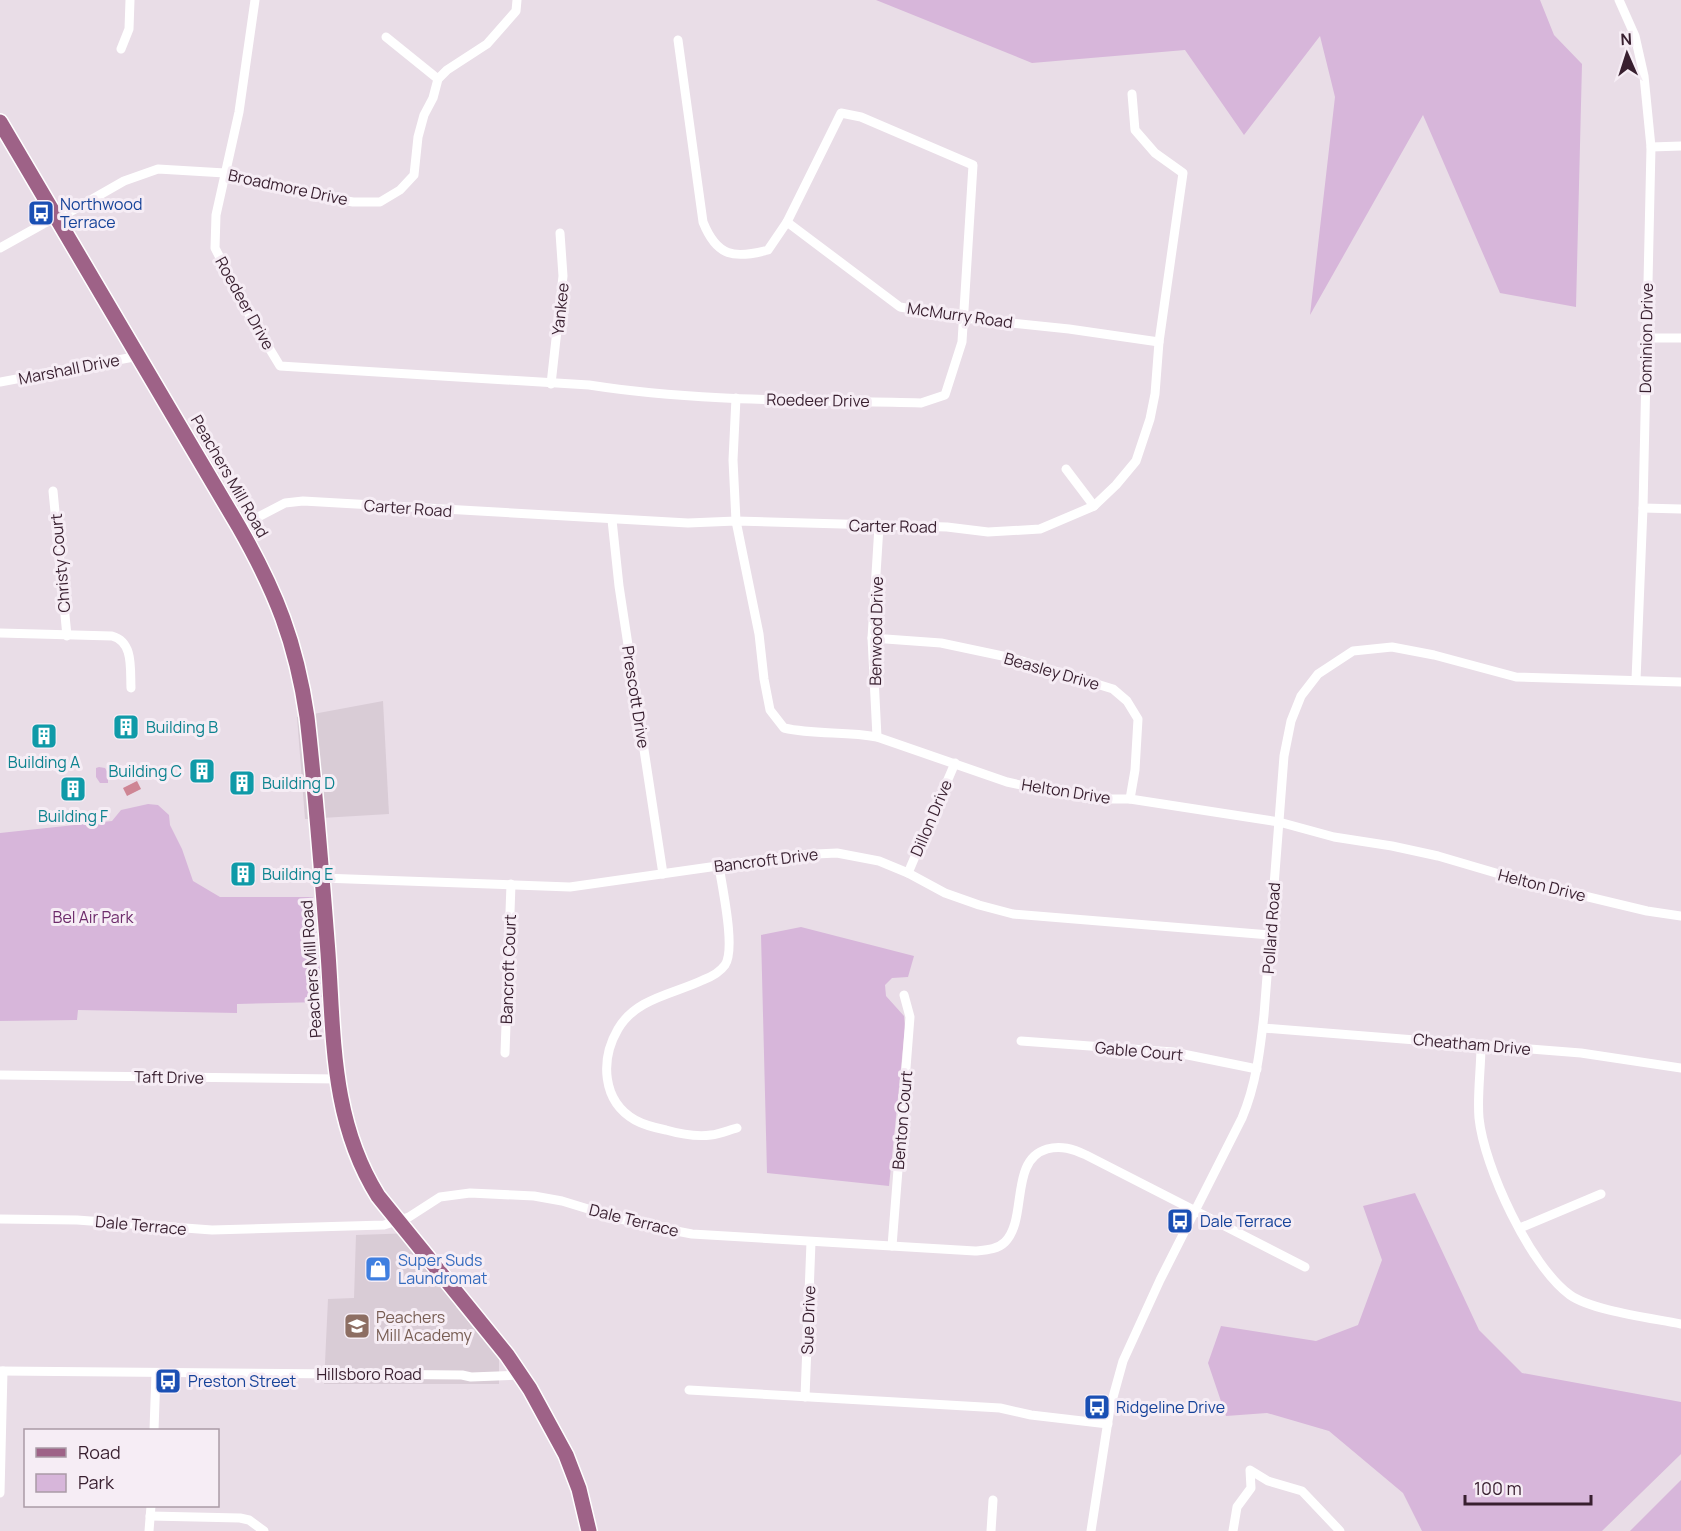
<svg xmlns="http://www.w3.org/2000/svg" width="1681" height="1531" viewBox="0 0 1681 1531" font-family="Manrope,sans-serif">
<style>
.built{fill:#d9ccd6}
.green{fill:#d7b6da}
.water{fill:#ce8594}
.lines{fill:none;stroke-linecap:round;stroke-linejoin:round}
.primary-casing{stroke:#fff;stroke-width:18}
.street{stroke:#fff;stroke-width:9}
.primary{stroke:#9e6287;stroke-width:15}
.labels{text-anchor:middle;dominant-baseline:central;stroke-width:6;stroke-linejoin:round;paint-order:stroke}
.street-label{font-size:16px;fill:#381f2f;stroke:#f6edf5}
.transit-label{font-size:16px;fill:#164399;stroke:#f6edf5;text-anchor:start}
.culture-label{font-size:16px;fill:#0d838f;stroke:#f6edf5;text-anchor:start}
.park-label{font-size:16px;fill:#6d2b6b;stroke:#f6edf5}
.shop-label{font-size:16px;fill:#366cbe;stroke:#f6edf5;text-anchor:start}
.education-label{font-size:16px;fill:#785e54;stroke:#f6edf5;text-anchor:start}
</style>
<rect width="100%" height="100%" fill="#e9dde7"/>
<g class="built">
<polygon points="383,701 389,814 305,819 297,717"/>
<polygon points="415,1233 468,1296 456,1307 499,1358 499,1384 324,1384 328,1299 354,1298 356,1235"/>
</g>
<g class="green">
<polygon points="876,0 1540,0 1554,35 1582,64 1576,307 1500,293 1423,115 1310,315 1335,97 1320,36 1244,135 1185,50 1032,63"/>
<polygon points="99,767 105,768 108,773 108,783 100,783 96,777 96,768"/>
<polygon points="148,804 158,805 169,815 170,825 182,849 193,881 220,897 313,897 323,1002 237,1004 237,1013 78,1010 77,1020 0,1021 0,833 112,821 121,810"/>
<polygon points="801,927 914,956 908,977 892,978 885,985 886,996 904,1016 905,1028 889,1186 767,1173 761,935"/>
<polygon points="1415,1193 1479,1330 1522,1373 1681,1402 1681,1454 1602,1531 1422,1531 1403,1493 1329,1431 1267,1413 1226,1416 1208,1363 1221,1326 1316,1341 1358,1325 1382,1260 1363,1206"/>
<polygon points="1681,1480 1681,1531 1630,1531"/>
</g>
<polygon class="water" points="137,781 141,789 127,796 123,788"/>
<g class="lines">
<defs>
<path id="primary" d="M0 122 239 527C276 592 296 642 307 717 316 796 322 875 328 953 334 1038 331 1121 378 1196L507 1355 530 1389 566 1455 579 1489 589 1531"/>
</defs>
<use href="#primary" class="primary-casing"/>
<g class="street">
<path d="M255 0 239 112 216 215 215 248 248 313 280 366 589 385C699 402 810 400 921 403L945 395 962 342 973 165 861 117 841 113 787 222 768 250C734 259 717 257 703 222L678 40"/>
<polyline points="1619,0 1635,36 1644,76 1651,147 1643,508 1636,680"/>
<polyline points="386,37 438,79"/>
<polyline points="121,49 129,29 130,0"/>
<polyline points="1651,147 1681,146"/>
<polyline points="787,222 900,307 963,318 1069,329 1159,342"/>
<polyline points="0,248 43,224 68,213 124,181 158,169 225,173 324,197 353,202 380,202 400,190 414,175 418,137 424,115 433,98 438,79 447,70 487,44 516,11 517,0"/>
<polyline points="1645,338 1681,338"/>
<polyline points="0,382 139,356"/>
<polyline points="551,384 563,276 560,233"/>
<path d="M736 398 733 460 736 521 759 634 764 679 770 710 784 728C815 735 846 731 877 737L1007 782 1052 792 1099 799H1130L1279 822 1334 837 1392 846 1438 856 1530 883 1647 911 1681 916"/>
<polyline points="1066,469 1094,506"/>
<polyline points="53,491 67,636"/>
<polyline points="1643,508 1681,509"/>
<polyline points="612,520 619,586 663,874"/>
<polyline points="239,527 285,503 303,501 688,523 736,521 947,527 988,532 1040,529 1094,506 1116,485 1136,461 1150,419 1155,394 1159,342 1183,173 1155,153 1135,130 1132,94"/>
<path d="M0 633 112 636C134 642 130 669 131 688"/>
<polyline points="872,638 941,643 1012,658 1113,689 1127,701 1138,719 1135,770 1130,799"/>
<polyline points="877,737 872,638 879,526"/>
<path d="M719 866C722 887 736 949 725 965 720 972 711 977 703 980 674 994 636 998 618 1029 600 1060 602 1101 635 1120 644 1125 656 1128 666 1130 680 1134 696 1137 711 1135 720 1134 729 1130 737 1128"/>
<polyline points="908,873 955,763"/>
<polyline points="322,878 570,887 795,855 837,853 879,861 908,873 945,893 979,905 1013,914 1270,935"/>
<polyline points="1263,1028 1581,1053 1681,1068"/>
<polyline points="1021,1041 1173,1052 1257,1069"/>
<path d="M1481 1045C1481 1069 1477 1095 1479 1118 1484 1167 1530 1266 1570 1295 1593 1311 1652 1318 1681 1324"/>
<polyline points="505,1053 511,884"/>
<polyline points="0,1075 338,1079"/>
<path d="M0 1219 77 1220 212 1230 384 1225 409 1217 440 1197 470 1193 534 1196 562 1201 634 1223 692 1234 975 1251C985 1250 997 1250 1005 1242 1028 1219 1009 1160 1047 1149 1061 1145 1073 1149 1086 1155L1305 1267"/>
<polyline points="1520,1228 1601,1194"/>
<polyline points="892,1246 910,1017 904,995"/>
<polyline points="0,1371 462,1375 471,1377 522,1375"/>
<polyline points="689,1390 1000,1408 1031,1415 1108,1424"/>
<polyline points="805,1397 811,1242"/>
<polyline points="154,1430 156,1373"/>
<polyline points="0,1493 3,1371"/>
<polyline points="150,1516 240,1518 249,1520 264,1531"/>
<polyline points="149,1531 151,1506"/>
<polyline points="991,1531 993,1500"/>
<path d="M1091 1531 1110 1408 1123 1361 1160 1280 1242 1118C1256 1085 1260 1051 1264 1015L1284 756 1291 721 1301 696 1318 674 1353 651 1392 647 1434 655 1516 677 1681 682"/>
<polyline points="1233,1531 1237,1507 1251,1488 1250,1470 1268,1481 1302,1491 1340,1531"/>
</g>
<use href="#primary" class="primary"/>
</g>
<defs>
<symbol id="bus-square" viewBox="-11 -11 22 22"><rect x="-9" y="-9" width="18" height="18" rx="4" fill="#1a4fb4" stroke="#f6edf5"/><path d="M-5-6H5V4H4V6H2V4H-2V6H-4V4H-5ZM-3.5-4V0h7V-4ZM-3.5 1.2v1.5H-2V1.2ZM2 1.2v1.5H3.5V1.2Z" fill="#fff"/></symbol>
<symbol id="building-square" viewBox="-11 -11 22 22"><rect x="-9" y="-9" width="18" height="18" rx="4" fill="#0f9aa8" stroke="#f6edf5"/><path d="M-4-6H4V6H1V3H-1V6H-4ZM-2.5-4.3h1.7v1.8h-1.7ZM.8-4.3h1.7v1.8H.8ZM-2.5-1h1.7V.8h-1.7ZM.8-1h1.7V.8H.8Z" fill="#fff"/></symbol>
<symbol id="shop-square" viewBox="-11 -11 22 22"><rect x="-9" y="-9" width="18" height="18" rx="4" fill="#3f7fe0" stroke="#f6edf5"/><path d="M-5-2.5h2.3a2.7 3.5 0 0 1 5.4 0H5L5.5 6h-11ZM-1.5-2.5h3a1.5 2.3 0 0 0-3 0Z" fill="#fff"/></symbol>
<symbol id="school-square" viewBox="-11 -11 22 22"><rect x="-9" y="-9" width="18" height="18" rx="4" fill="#8d6e63" stroke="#f6edf5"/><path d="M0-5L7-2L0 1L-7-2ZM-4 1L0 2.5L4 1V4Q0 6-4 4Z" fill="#fff"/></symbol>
</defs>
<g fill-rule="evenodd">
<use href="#bus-square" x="26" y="198" width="30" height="30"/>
<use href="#building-square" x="111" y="712" width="30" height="30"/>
<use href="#building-square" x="29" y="721" width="30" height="30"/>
<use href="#building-square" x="187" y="756" width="30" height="30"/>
<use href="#building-square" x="227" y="768" width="30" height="30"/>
<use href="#building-square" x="58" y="774" width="30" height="30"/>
<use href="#building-square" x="228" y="859" width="30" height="30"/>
<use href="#bus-square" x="1165" y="1206" width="30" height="30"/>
<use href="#shop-square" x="363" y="1254" width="30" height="30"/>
<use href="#school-square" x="342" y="1311" width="30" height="30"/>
<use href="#bus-square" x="153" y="1366" width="30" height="30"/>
<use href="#bus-square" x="1082" y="1392" width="30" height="30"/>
</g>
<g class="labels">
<g class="street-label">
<text transform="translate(288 187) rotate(12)">Broadmore Drive</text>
<text transform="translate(245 303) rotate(61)">Roedeer Drive</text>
<text transform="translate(560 309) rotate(-84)">Yankee</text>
<text transform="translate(960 315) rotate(8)">McMurry Road</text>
<text transform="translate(1646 338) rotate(-89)">Dominion Drive</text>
<text transform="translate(69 369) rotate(-11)">Marshall Drive</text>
<text transform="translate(818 400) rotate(1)">Roedeer Drive</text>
<text transform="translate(230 476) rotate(60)">Peachers Mill Road</text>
<text transform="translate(408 508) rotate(4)">Carter Road</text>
<text transform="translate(893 526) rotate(1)">Carter Road</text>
<text transform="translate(60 563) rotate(-95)">Christy Court</text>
<text transform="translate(876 631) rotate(-89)">Benwood Drive</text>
<text transform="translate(1052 671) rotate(16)">Beasley Drive</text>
<text transform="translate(636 697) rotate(81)">Prescott Drive</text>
<text transform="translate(1066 791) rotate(9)">Helton Drive</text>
<text transform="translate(931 818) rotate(-67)">Dillon Drive</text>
<text transform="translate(766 860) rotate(-7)">Bancroft Drive</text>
<text transform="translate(1542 885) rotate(14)">Helton Drive</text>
<text transform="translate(1271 928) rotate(-86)">Pollard Road</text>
<text transform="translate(311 969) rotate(-94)">Peachers Mill Road</text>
<text transform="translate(508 969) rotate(-88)">Bancroft Court</text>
<text transform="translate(1472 1044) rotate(5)">Cheatham Drive</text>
<text transform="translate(1139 1051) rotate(5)">Gable Court</text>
<text transform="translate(169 1077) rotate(1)">Taft Drive</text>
<text transform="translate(902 1120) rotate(-85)">Benton Court</text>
<text transform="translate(634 1220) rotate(14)">Dale Terrace</text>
<text transform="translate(141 1225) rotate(5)">Dale Terrace</text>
<text transform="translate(808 1320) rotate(-88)">Sue Drive</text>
<text x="369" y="1374">Hillsboro Road</text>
</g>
<g class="transit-label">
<text x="60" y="204">Northwood<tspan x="60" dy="18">Terrace</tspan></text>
<text x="1200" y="1221">Dale Terrace</text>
<text x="188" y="1381">Preston Street</text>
<text x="1116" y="1407">Ridgeline Drive</text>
</g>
<g class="culture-label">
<text x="146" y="727">Building B</text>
<text x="44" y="762" text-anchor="middle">Building A</text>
<text x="182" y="771" text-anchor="end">Building C</text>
<text x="262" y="783">Building D</text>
<text x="73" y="816" text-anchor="middle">Building F</text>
<text x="262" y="874">Building E</text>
</g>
<g class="park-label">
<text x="93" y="917">Bel Air Park</text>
</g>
<g class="shop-label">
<text x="398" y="1260">Super Suds<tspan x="398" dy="18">Laundromat</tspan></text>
</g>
<g class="education-label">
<text x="376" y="1317">Peachers<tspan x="376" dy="18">Mill Academy</tspan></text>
</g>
</g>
<rect x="24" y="1429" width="195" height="78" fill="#f6edf5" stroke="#aa9ba6" stroke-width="1.5"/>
<rect x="36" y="1448" width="30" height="9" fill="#9e6287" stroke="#aa9ba6" stroke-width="1.5"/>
<text x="78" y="1459" font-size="18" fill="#381f2f">Road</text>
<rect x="36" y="1474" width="30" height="18" fill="#d7b6da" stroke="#aa9ba6" stroke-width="1.5"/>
<text x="78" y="1489" font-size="18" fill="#381f2f">Park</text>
<g transform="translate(1627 54) rotate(357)" stroke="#f6edf5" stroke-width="4.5" paint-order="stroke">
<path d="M0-4.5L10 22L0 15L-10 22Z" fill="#381f2f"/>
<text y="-9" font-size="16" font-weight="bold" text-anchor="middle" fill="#381f2f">N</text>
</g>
<path d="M1465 1495v9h126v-9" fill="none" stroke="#381f2f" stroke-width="3"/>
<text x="1474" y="1495" font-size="18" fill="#381f2f" stroke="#f6edf5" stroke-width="4.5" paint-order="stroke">100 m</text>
</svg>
